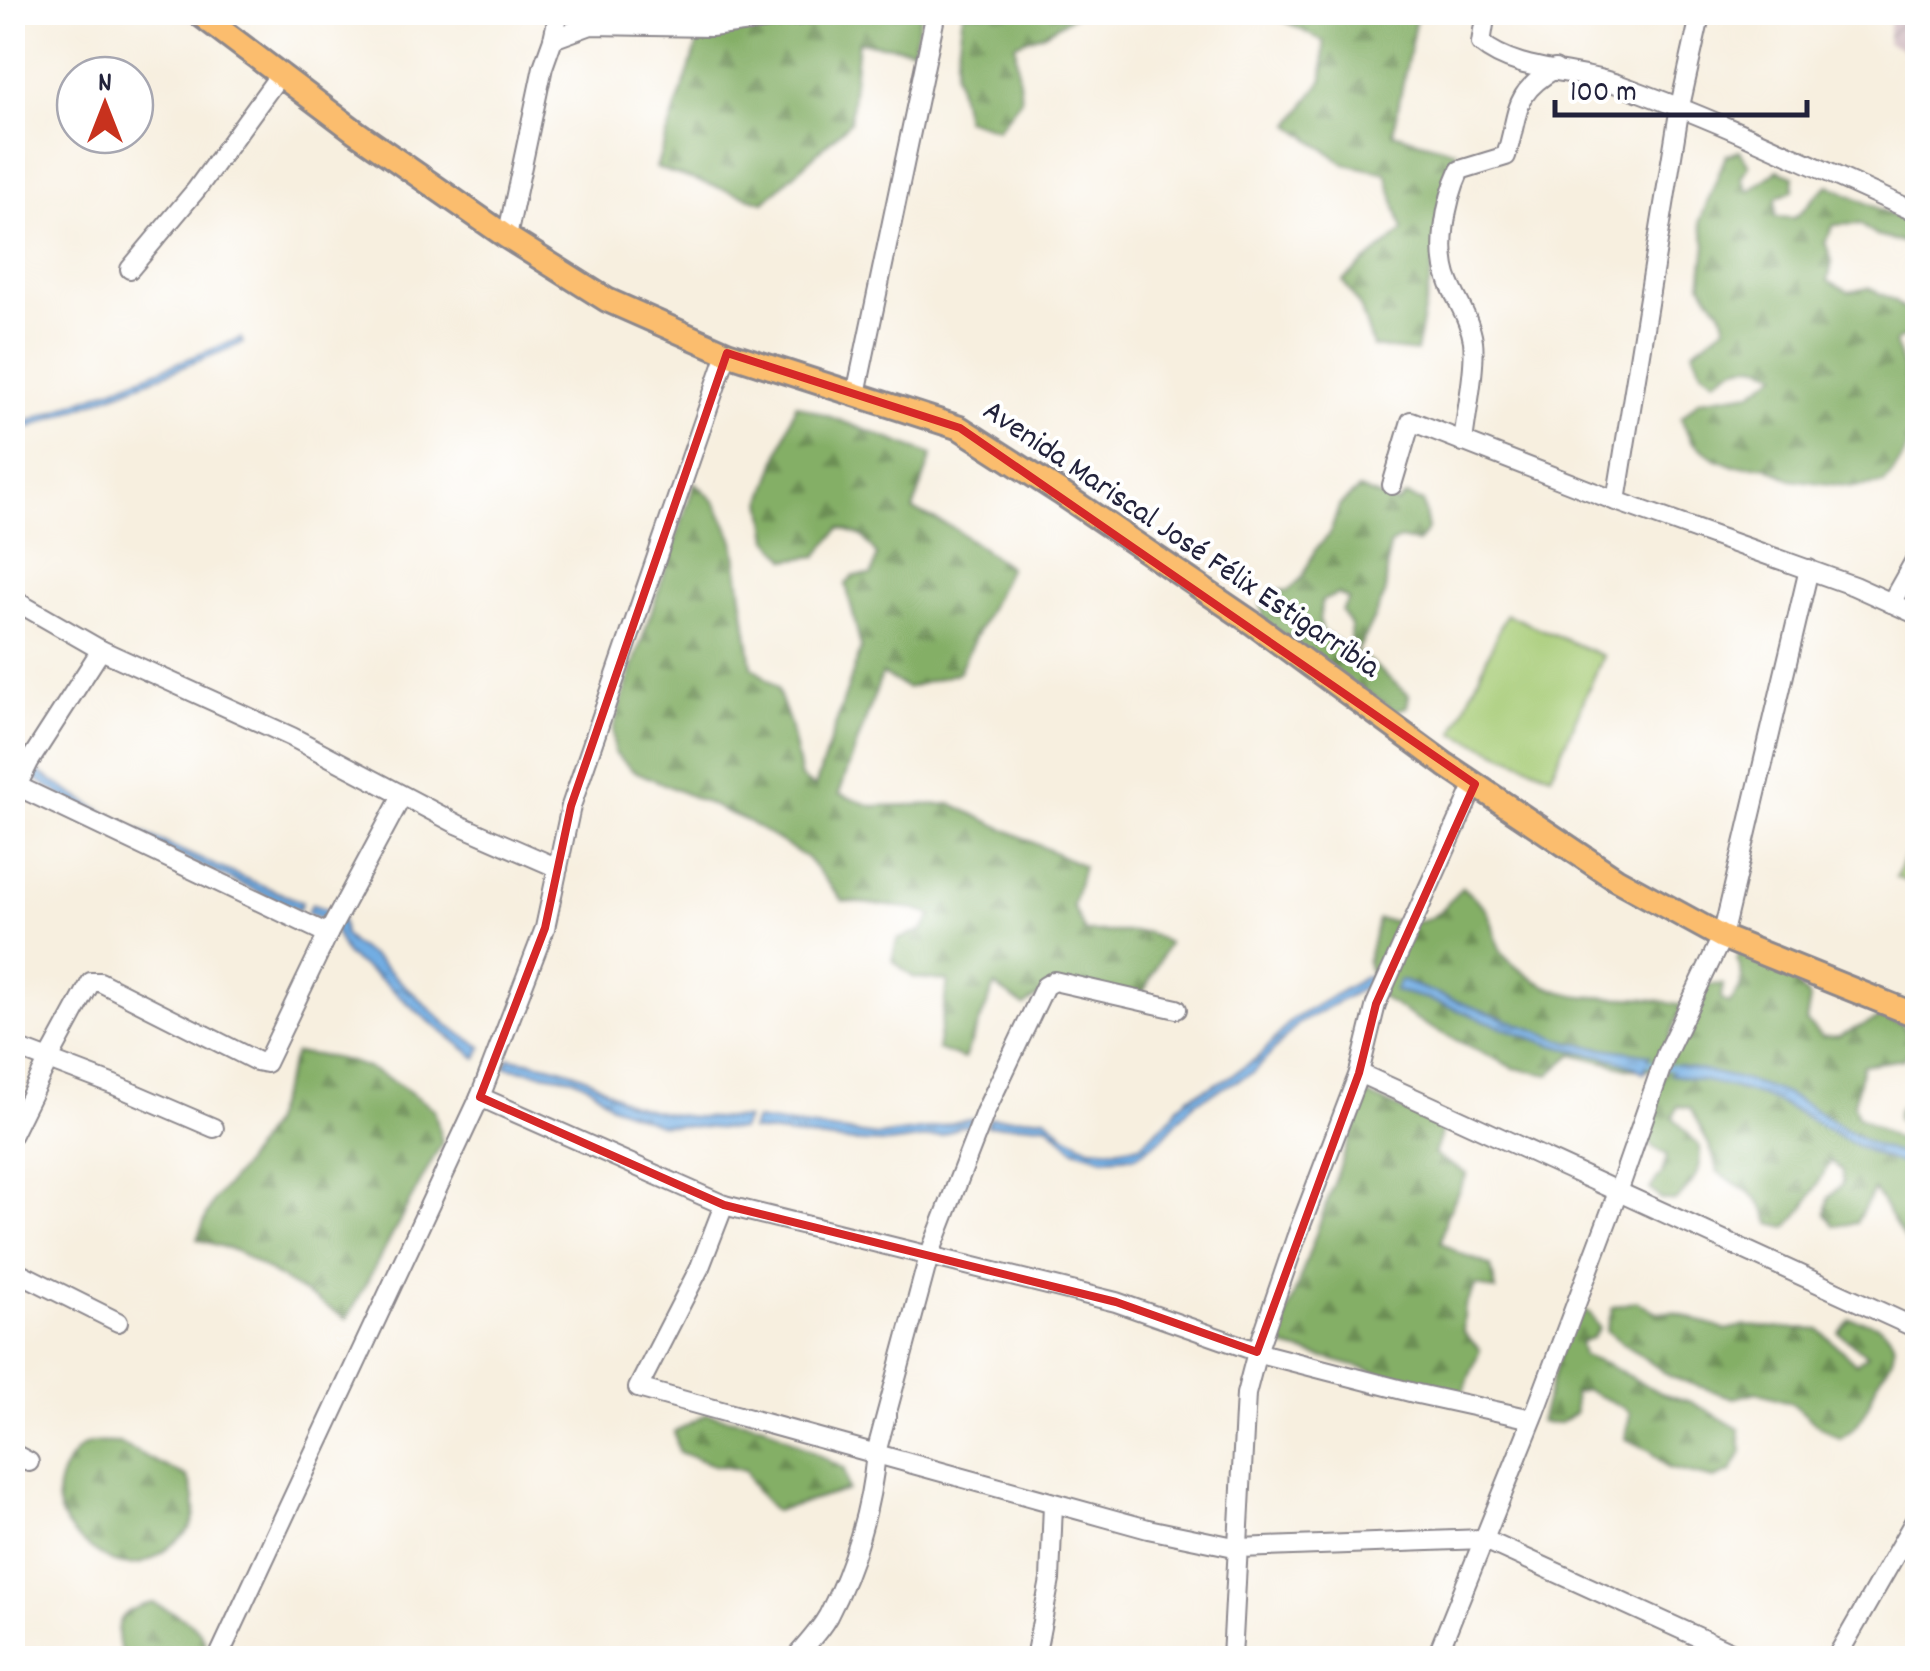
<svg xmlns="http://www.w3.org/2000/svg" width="1930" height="1671" viewBox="0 0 1930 1671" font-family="Dekko,sans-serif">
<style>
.industrial{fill:url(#industrial-furrows)}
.forest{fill:url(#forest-firs);stroke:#536850;stroke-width:2.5}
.garden{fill:#a6cb75;stroke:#647658;stroke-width:2.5}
.water{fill:url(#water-ripples);stroke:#4a688f;stroke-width:2.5}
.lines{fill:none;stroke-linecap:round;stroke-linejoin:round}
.stream{stroke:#72ade3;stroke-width:5}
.minor-casing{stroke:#8c888d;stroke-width:22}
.major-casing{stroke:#8c888d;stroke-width:28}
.minor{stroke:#fff;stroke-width:18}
.major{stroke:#fbbd6e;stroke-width:22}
.marked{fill:none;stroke:#d62828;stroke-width:8;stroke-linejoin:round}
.labels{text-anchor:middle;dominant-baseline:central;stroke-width:8;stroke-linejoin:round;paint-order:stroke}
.street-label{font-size:32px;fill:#22223b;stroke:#fff}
</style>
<defs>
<pattern id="industrial-furrows" width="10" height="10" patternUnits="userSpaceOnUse" patternTransform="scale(2.5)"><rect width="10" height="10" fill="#d2bec2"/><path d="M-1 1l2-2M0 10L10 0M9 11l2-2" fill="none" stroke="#b4a3a8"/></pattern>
<pattern id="forest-firs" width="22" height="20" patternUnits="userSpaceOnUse" patternTransform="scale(2.5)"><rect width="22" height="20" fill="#84af66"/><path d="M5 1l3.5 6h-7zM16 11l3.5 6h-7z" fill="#6c8e55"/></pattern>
<pattern id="water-ripples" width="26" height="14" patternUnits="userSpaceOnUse" patternTransform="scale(2.5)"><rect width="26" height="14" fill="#72ade3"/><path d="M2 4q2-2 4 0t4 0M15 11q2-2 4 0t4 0" fill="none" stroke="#5d8cb9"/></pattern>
</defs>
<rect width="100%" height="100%" fill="#fff"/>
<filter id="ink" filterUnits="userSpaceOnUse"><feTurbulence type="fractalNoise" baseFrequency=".01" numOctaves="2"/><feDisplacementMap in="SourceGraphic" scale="20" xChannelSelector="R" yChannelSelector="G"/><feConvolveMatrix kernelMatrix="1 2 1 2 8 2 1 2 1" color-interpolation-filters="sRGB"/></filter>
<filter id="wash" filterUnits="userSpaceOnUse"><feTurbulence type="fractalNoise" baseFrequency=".0048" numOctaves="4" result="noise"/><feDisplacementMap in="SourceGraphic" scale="40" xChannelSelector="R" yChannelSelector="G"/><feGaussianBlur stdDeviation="2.25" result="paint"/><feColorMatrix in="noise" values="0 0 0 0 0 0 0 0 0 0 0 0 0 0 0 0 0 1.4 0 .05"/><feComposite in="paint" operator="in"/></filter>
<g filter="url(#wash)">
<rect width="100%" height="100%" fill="#f7efdf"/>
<polygon class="industrial" points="1891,13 1917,13 1917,55 1887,43"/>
<g class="forest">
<polygon points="708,13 921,13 914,49 858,42 850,122 764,202 656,168"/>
<polygon points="963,13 1078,13 1044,33 1015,44 1021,99 997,129 965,119 955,72"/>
<polygon points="1270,13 1417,13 1393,133 1456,151 1416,352 1373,347 1361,309 1343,281 1403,231 1386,173 1345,164 1291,125 1323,79 1324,42"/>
<path d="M1740 151 1749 165 1742 178 1749 191 1778 170 1794 176 1793 191 1776 198 1775 217 1794 218C1808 207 1814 194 1829 185L1917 227V250L1902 242 1876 236 1860 224 1834 225 1825 242 1832 261 1828 281 1849 292 1868 288 1894 300 1917 321 1910 334 1895 342C1906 373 1918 425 1903 456 1899 466 1891 475 1884 484L1853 487 1790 479 1765 466H1734L1714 458 1691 441 1681 418 1699 400 1752 392 1778 373C1754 360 1736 363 1715 380L1702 371 1693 351 1726 325 1721 311 1701 284 1706 244 1700 221 1726 155Z"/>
<polygon points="796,404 932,455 913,510 952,527 1009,567 958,673 907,688 882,674 839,794 872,806 952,804 1083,866 1073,906 1085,932 1146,932 1168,943 1138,1003 1052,987 1024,1006 995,986 964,1059 937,1049 948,981 914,978 892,960 897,940 923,930 932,916 916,909 843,901 807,858 747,821 632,770 614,753 613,731 621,702 695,482 716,503 734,540 752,666 777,688 790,724 801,778 815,787 861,648 846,584 854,576 872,575 877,555 862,536 840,528 817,556 787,560 769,539 763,500"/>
<polygon points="1359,489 1397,504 1406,496 1423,502 1428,529 1418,543 1400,539 1389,546 1385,595 1358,650 1350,638 1351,627 1341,611 1349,600 1338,594 1322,601 1319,620 1323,632 1369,661 1409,695 1407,707 1394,711 1380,700 1337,679 1264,621 1261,603 1277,590 1288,591 1302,578 1315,550 1330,534 1339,506"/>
<path d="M1462 887C1469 894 1479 900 1485 908 1496 922 1494 946 1506 958 1571 1018 1610 986 1682 1005L1657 1070 1631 1069 1573 1054 1549 1075 1514 1068 1429 1027 1381 997 1367 962 1378 919C1427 926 1430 925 1462 887Z"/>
<path d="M1741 951 1790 976 1810 999 1806 1022 1822 1037 1839 1036 1881 1017 1902 1024 1912 1045 1904 1059 1863 1065 1854 1103 1857 1116 1909 1146 1917 1142V1259L1874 1190 1856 1223 1835 1226 1826 1214 1829 1197 1842 1184V1171L1831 1161 1804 1208 1787 1227 1770 1223C1760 1191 1743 1191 1718 1172L1711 1149 1690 1108 1678 1106 1673 1117 1700 1147C1701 1172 1694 1184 1675 1201L1661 1199 1650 1189 1662 1173 1667 1155 1653 1147 1640 1127 1705 984 1723 985 1721 999 1729 1004C1742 989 1746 979 1737 960Z"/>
<path d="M295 1053C358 1057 384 1073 434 1109L442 1142 347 1319 236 1251 197 1239 213 1201 241 1168 270 1124Z"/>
<polygon points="1917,1093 1917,1123 1907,1124 1897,1119 1899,1109"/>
<polygon points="1366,1094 1443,1128 1434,1155 1467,1174 1446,1217 1441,1242 1459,1253 1491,1266 1496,1291 1476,1285 1465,1306 1463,1331 1480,1350 1462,1395 1276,1345"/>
<path d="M1637 1301 1654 1312H1674L1725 1330 1744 1326 1820 1330 1856 1364 1867 1355 1839 1333 1850 1319C1873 1321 1903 1330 1891 1361 1888 1368 1881 1373 1878 1380 1868 1405 1864 1425 1840 1438L1816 1424 1792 1403 1757 1392 1734 1398 1671 1377 1606 1331 1613 1307Z"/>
<path d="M1572 1311 1589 1312 1599 1328 1592 1338 1580 1342 1583 1356 1607 1365 1661 1393 1691 1402 1739 1429 1742 1452 1731 1472 1714 1479 1668 1468 1650 1450 1626 1439 1630 1413C1619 1402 1600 1398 1586 1390L1574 1393 1575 1413 1560 1423 1540 1422Z"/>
<polygon points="707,1414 764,1425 844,1469 848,1490 775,1511 756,1491 745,1470 713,1465 679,1452 674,1432"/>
<path d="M119 1443 188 1478C197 1501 201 1524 178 1540 166 1549 152 1562 137 1564 120 1567 107 1560 94 1551 63 1530 46 1502 66 1466 70 1458 79 1447 88 1444 96 1441 110 1443 119 1443Z"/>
<path d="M153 1603C176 1614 213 1627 205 1658H144L121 1652C112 1620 123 1609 153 1603Z"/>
</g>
<g class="garden">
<polygon points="1506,614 1603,656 1551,775 1454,733"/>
<polygon points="1917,829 1917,886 1896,877"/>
</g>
<g class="water">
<polygon points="241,338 243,343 13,434 13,427"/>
<path d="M38 771C119 828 210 864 302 902L299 910 144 840 83 809 33 777Z"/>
<polygon points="312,904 330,911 342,920 344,934 351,943 375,958 451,1028 482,1047 477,1058 425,1018 384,982 346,955 330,921 307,913"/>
<polygon points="1365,977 1378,977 1373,987 1365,987 1298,1024 1254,1072 1195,1102 1162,1138 1136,1156 1104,1158 1074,1149 1047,1124 986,1126 990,1118 1046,1117 1066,1135 1090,1147 1114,1149 1140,1145 1172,1117 1178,1106 1190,1096 1228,1078 1260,1056 1292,1020"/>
<path d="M1400 980 1570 1043 1650 1055 1644 1073C1618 1054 1580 1054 1549 1044 1497 1028 1447 1001 1394 991Z"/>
<path d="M509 1058C535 1062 568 1067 591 1080 605 1088 615 1098 631 1104 669 1118 706 1118 746 1119L740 1130 658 1124 611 1105 591 1087 573 1078 505 1067Z"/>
<path d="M1675 1065C1712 1073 1752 1079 1787 1095 1835 1117 1862 1150 1917 1157V1166C1868 1160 1827 1126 1783 1105 1748 1088 1708 1082 1670 1074Z"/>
<polygon points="978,1117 974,1126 961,1126 942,1136 888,1143 841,1141 750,1130 755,1120 878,1136 928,1129"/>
</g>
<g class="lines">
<polyline class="stream" points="1641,1061 1679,1069"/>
</g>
</g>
<g filter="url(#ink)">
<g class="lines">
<defs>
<g id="minor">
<path d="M1486 12 1481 43C1517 73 1576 69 1620 85 1721 121 1819 169 1918 213"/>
<polyline points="553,39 559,12"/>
<polyline points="507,237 543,67 553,39 591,25 711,27 821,13"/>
<polyline points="130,269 196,190 281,73"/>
<polyline points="856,394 936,12"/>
<path d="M1463 442C1466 414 1476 367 1473 341 1470 320 1458 303 1450 284 1436 252 1446 200 1460 170L1506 156C1520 112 1511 94 1555 69"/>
<polyline points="1392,485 1411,421 1616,501 1854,586 1918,615"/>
<polyline points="1616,501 1680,106 1701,12"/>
<polyline points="12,599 101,650 292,737 457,824 558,868"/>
<polyline points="1891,603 1918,555"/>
<polyline points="13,794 29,762 101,650"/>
<polyline points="328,934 402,796"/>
<polyline points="12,1046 114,1085 214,1128"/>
<polyline points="1359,1073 1918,1329"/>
<polyline points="480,1097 724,1205 1116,1302 1267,1355 1418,1394 1532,1419"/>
<polyline points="12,1134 48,1061 91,982 100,982 256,1061 266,1063 328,934 17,786"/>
<polyline points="724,1205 700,1267 638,1388 1148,1529 1239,1548 1483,1539 1744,1658"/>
<polyline points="12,1269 118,1322"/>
<polyline points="12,1453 29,1462"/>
<polyline points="218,1658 480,1097 545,928 571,806 727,353"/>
<path d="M795 1658C806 1645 819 1632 828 1616 854 1566 871 1508 876 1453L929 1256 985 1112 1045 986 1054 981 1177 1009"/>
<polyline points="1035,1658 1050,1580 1053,1504"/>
<polyline points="1232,1658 1246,1394 1257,1352 1296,1238 1359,1073 1376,1004 1475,784"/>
<polyline points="1436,1658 1535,1413 1618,1192 1666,1054 1722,937 1809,569"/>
<polyline points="1836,1658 1918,1515"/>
</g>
<polyline id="major" points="197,12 356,132 507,237 607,300 727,353 960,428 1061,493 1254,624 1446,765 1616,879 1722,937 1918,1016"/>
</defs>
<use href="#minor" class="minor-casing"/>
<use href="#major" class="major-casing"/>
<use href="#minor" class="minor"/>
<use href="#major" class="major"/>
</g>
</g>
<path class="marked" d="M727 353 960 428 1475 784 1376 1004 1359 1073 1257 1352 1116 1302 724 1205 480 1097 545 928 571 806Z"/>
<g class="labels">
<g class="street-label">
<text transform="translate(1180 541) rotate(34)">Avenida Mariscal José Félix Estigarribia</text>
</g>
</g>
<rect width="1930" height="1671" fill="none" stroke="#fff" stroke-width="50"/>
<g transform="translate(105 105)"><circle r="48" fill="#ffffff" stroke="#a7a7b1" stroke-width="2.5"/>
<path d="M0-8L18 38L0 25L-18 38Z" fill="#c8321e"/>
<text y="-15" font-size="28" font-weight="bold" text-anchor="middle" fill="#22223b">N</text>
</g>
<path d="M1555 100v15h252v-15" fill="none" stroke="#22223b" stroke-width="5"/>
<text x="1570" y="100" font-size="30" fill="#22223b" stroke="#ffffff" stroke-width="8" paint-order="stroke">100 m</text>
</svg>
